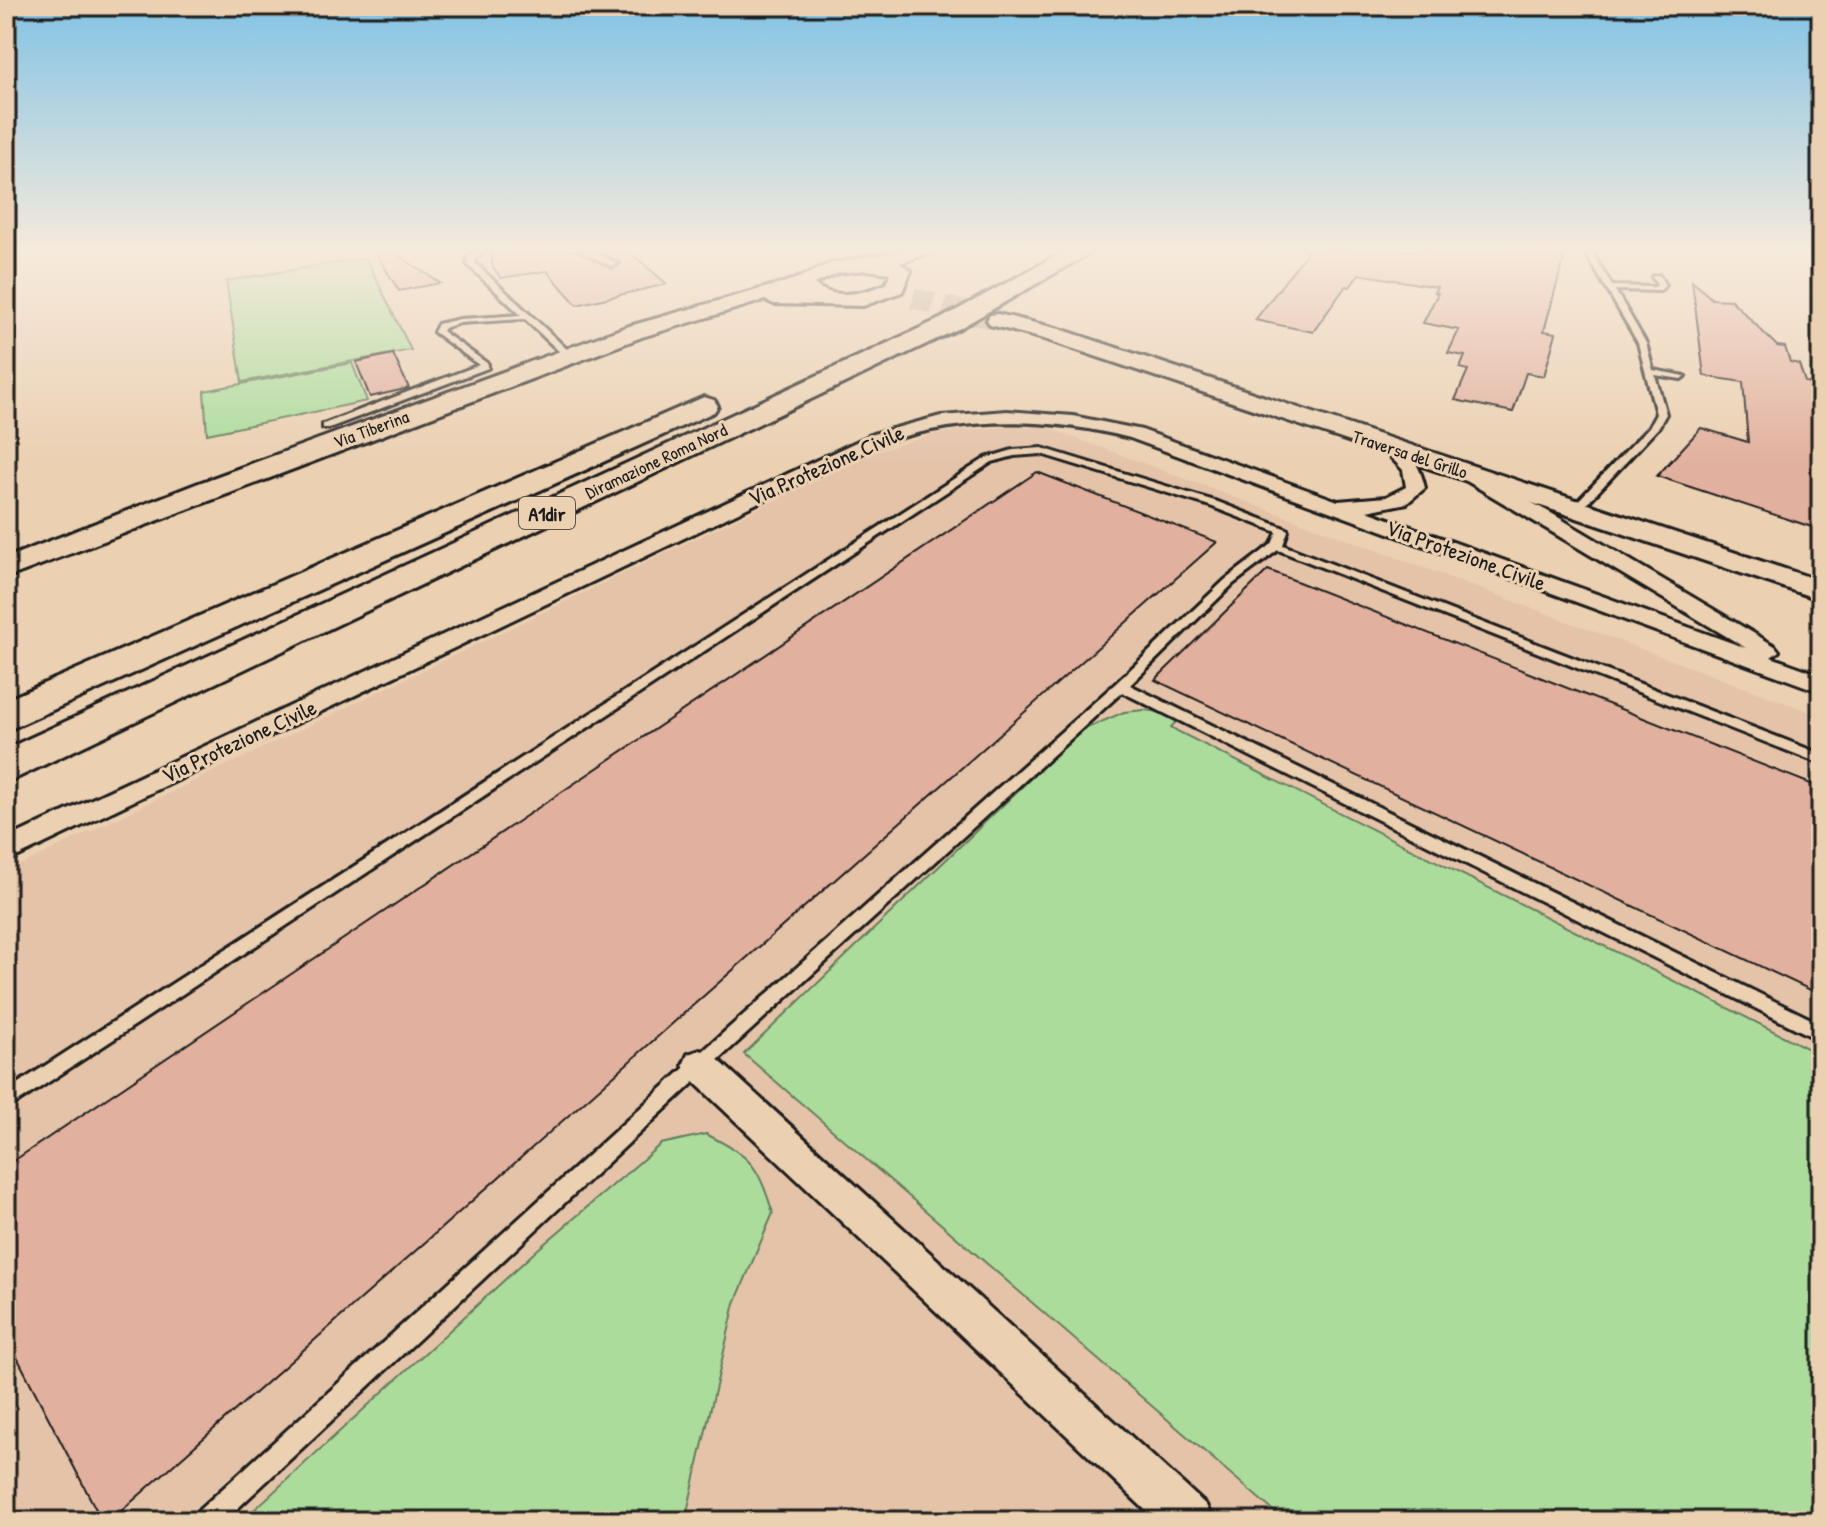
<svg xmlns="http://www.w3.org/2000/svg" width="1827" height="1527" viewBox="0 0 1827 1527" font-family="'Patrick Hand',sans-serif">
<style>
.built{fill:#e4c3a9}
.green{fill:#abdc9c;stroke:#647c5c;stroke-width:2}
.building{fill:#e2b09e;stroke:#1c1c1c;stroke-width:2}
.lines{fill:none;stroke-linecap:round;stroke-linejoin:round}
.secondary-tunnel{stroke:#c2ac94;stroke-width:21;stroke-dasharray:21 11;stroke-linecap:butt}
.service-casing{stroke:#1c1c1c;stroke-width:6}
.minor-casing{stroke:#1c1c1c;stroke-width:6}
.secondary-casing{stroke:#1c1c1c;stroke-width:6}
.motorway-casing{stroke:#1c1c1c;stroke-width:6}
.service{fill:#ebd0b2;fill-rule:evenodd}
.minor{fill:#ebd0b2;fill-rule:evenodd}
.secondary{fill:#ebd0b2;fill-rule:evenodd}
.motorway{fill:#ebd0b2;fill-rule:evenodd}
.labels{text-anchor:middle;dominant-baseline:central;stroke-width:6;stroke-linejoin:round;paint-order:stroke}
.far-street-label{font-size:18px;fill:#1c1c1c;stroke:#ebd0b2}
.shield{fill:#ebd0b2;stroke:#5a5249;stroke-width:2}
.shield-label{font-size:20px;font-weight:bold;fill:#1c1c1c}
.street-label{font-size:22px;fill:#1c1c1c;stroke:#ebd0b2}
</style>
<rect width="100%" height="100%" fill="#ebd0b2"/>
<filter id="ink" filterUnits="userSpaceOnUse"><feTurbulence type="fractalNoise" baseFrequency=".0125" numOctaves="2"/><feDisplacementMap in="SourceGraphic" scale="16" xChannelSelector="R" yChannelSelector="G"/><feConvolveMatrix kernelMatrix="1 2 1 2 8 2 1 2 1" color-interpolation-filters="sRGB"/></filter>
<g filter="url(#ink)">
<polygon class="built" points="1010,426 1046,427 1821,716 1821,1521 6,1521 6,872 873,453 936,433"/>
<g class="green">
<polygon points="366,258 411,350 242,382 226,281"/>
<polygon points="352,363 367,401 207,434 204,391"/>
<polygon points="1145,710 1160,712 1177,721 1171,727 1179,732 1821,1055 1821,1521 1285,1521 744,1054 1080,731 1124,712"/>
<path d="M706 1134C753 1158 757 1164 773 1213L735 1303 685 1521H242L537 1250 661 1144Z"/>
</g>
<g class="building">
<polygon points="374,250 390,250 440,283 399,291"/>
<polygon points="506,250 577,250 612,269 621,263 598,250 627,250 667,284 577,305 547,271 501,278 492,266 492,253"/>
<polygon points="1309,250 1566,250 1544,331 1556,333 1544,376 1526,373 1513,412 1455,400 1468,370 1460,368 1465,356 1448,353 1459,330 1423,323 1438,293 1434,292 1437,287 1359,274 1350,287 1346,286 1313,332 1255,320"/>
<polygon points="1692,281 1712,299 1731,300 1777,346 1785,347 1790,362 1799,364 1805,382 1810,383 1821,414 1821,530 1657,476 1701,428 1748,442 1743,382 1704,376"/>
<polygon points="393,354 409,388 370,397 356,362"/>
<polygon points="1037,472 1217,542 110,1521 102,1521 6,1336 6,1166"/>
<polygon points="1268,570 1821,788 1821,995 1155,680"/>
</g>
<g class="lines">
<polyline class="secondary-tunnel" points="913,298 998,320"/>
<defs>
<g id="service">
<polygon points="478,250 486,250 475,259 475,263 572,354 572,358 566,358 525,319 460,323 444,328 442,331 488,364 488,368 329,428 323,428 323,424 479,365 434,332 438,324 460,319 521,315 467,264 468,256"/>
<polygon points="580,250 590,250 618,264 611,266"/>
<polygon points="1584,250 1591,250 1612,286 1655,287 1657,285 1652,277 1659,275 1665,285 1660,291 1615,290 1646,343 1653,370 1685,376 1681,379 1655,375 1666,414 1658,428 1580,511 1572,511 1572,507 1649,427 1656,414 1638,343"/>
<polygon points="1042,448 1218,502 1287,529 1288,531 1283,545 1821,754 1821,764 1278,550 1233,584 1130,685 1821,1024 1821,1041 1122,692 706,1071 224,1521 194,1521 197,1512 694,1059 1116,683 1225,580 1272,544 1277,532 1210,506 1041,454 1014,456 992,462 6,1110 6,1091 986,458 1013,450"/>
</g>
<g id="minor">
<path d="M1007 411 1073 416 1142 430 1338 501 1386 497 1406 487 1403 470 1381 447 1390 442C1411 447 1421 469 1425 488L1407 503 1367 511 1746 648 1460 477 1462 473H1476L1551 513 1775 646 1779 651 1771 657 1821 675V692L1130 438C1048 417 966 416 885 442L6 862V839L873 434 941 416Z"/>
<polygon points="700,1050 712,1054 1206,1505 1213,1521 1157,1521 688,1076 683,1065 688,1054"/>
</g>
<g id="secondary">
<path d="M903 250H937L900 263 911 271 902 292 863 306 774 304 765 300 642 337 6 578V558L196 484 626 327 796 279 829 264ZM866 270 890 273 886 284C863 293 834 301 814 284L839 273Z"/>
<polygon points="998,314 1060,329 1821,581 1821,600 1044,339 990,325 987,320 990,315"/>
</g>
<g id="motorway">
<polygon points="1067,250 1095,250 960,328 6,783 6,749 942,318"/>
<polygon points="704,397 714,400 718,406 714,412 6,731 6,700"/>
</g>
</defs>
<use href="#service" class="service-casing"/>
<use href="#minor" class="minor-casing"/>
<use href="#secondary" class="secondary-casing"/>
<use href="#motorway" class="motorway-casing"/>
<use href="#service" class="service"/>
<use href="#minor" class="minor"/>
<use href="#secondary" class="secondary"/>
<use href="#motorway" class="motorway"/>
</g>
</g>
<linearGradient id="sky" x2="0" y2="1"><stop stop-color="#82c3e4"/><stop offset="0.54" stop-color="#f6eadc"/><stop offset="1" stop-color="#f6eadc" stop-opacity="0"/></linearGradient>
<rect width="1827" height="464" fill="url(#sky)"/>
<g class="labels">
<g class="far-street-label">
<text transform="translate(371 429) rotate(-20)">Via Tiberina</text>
<text transform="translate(1410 454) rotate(18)">Traversa del Grillo</text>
<text transform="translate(656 461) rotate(-25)">Diramazione Roma Nord</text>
</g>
<rect class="shield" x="519" y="497" width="56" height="32" rx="6"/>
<g class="shield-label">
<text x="547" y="513">A1dir</text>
</g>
<g class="street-label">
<text transform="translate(826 465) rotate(-24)">Via Protezione Civile</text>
<text transform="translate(1466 555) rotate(20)">Via Protezione Civile</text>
<text transform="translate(239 741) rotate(-25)">Via Protezione Civile</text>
</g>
</g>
<rect width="1827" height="1527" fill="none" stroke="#ebd0b2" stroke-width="32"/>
<rect x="16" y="16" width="1795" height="1495" fill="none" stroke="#1c1c1c" stroke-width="3" filter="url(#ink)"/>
</svg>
